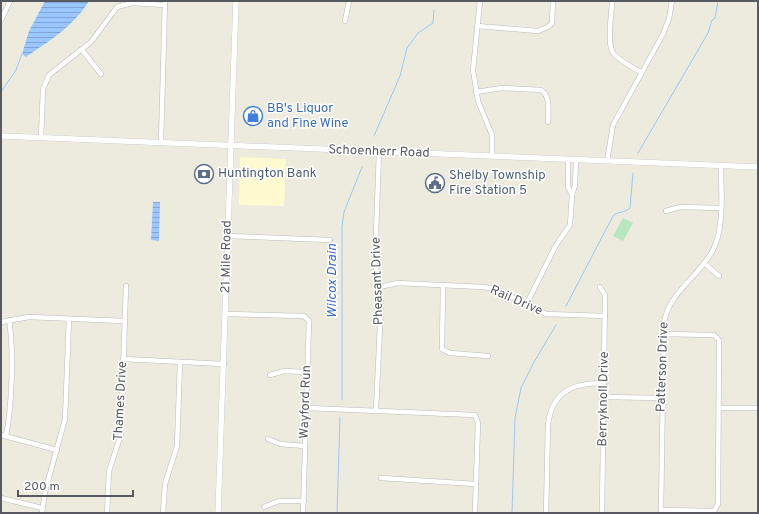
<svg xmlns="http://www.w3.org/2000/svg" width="759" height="514" viewBox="0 0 759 514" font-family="Overpass,sans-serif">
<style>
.commercial{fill:#fffad0}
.grass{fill:#b8e6be}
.water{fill:url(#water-rules)}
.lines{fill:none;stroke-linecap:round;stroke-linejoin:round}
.stream{stroke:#9bc7ff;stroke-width:1}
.minor-casing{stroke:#b9bbc2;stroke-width:5.5}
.tertiary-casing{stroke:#b9bbc2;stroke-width:6}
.minor{stroke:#fff;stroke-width:4.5}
.tertiary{stroke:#fff;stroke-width:5.5}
.labels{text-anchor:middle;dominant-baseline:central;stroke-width:3;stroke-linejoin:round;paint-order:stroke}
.shop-label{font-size:13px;fill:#366cbe;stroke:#fff;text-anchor:start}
.street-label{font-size:13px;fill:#575a61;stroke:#fff}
.service-label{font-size:13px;fill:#4e5e75;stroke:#fff;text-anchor:start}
.water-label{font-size:14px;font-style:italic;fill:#386cc8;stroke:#fff}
</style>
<defs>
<pattern id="water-rules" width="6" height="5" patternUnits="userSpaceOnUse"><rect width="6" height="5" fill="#9bc7ff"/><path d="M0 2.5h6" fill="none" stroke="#81a5d2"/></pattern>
</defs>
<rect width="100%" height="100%" fill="#ecebde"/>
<polygon class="commercial" points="240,157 286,159 284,206 239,205"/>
<polygon class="grass" points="623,218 633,223 623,241 613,236"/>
<g class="water">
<path d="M45 1H89C74 26 49 41 26 57L22 54 29 31Z"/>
<polygon points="153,202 160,202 159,241 151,240"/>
</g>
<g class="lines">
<g class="stream">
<polyline points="1,92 16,70 22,54"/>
<polyline points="374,136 400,76 407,48 418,33 433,23 434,10"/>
<polyline points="638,153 708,33 712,20 715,18 718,1"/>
<path d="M566 306 613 216C618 211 625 213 630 208L633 173"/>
<polyline points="342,400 342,227 344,212 362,167"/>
<polyline points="337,513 340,417"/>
<polyline points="512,513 515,418 521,388 534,362 556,325"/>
</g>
<defs>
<g id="minor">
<polyline points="480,1 473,70 478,101 492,135 492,156"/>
<path d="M612 1C612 13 606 46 614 54 621 62 632 67 641 72"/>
<polyline points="1,20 10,1"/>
<polyline points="345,21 349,1"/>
<polyline points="477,26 538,31 548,27 552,23 553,1"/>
<polyline points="82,50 101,74"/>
<path d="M476 92 502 88 541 90C551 97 548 111 548 122"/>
<polyline points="41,138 43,89 49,75 91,42 117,7 132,3 165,5"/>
<polyline points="161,143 165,1"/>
<polyline points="568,160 568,187 572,195 575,185 576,160"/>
<polyline points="607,161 613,125 663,34 669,19 672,1"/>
<polyline points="666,211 680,207 720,208"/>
<polyline points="228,236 330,240"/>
<polyline points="704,263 719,276"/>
<polyline points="443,285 442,349 450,353 488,356"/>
<polyline points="379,287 398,283 483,287 496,289 546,314 605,316"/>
<polyline points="600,287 605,295 602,513"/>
<polyline points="526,305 556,245 570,225 572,195"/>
<polyline points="226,314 304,316 309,321 303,513"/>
<polyline points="1,322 29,317 124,321"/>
<polyline points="123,359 224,364"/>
<polyline points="270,375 284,371 307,372"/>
<polyline points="604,397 662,398"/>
<polyline points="307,408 475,415 478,423 475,513"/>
<polyline points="719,408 758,408"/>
<polyline points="376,410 381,305 375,262 379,152"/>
<polyline points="1,435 57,450"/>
<path d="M6 436C12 406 14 350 9 320"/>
<polyline points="268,439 280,444 305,446"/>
<polyline points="381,478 476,484"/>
<polyline points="1,498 42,508"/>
<polyline points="264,507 279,501 304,501"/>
<polyline points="661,510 714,511 718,504 719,340 714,335 663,334"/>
<polyline points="42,513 45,492 65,419 69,319"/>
<polyline points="107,513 109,471 121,434 126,286"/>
<polyline points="163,513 165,484 177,446 180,362"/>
<path d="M546 513 548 425C552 391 573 383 604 383"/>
<path d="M661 513 664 322C670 291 699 277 713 250 725 226 721 192 721 166"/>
</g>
<g id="tertiary">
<polyline points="1,136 758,167"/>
<polyline points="218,513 236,1"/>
</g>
</defs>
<use href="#minor" class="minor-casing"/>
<use href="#tertiary" class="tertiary-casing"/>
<use href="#minor" class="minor"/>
<use href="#tertiary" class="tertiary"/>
</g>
<defs>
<symbol id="shop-ring" viewBox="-11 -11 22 22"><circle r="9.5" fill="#fff" stroke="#3f7fe0" stroke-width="1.5"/><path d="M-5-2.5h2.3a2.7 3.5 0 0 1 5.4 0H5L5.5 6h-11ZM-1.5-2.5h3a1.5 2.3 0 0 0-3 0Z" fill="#3f7fe0"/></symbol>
<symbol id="bank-ring" viewBox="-11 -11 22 22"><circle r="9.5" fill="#fff" stroke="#5c6f8a" stroke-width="1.5"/><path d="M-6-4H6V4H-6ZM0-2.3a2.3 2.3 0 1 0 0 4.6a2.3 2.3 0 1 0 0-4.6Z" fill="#5c6f8a"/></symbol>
<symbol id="civic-ring" viewBox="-11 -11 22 22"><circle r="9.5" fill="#fff" stroke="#5c6f8a" stroke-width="1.5"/><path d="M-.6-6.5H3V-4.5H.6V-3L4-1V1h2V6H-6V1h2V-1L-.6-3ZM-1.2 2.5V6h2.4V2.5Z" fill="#5c6f8a"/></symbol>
</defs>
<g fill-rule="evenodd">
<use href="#shop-ring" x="242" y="105" width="22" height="22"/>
<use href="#bank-ring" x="193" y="163" width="22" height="22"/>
<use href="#civic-ring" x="424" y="172" width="22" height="22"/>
</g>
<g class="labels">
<g class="shop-label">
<text x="267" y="109">BB's Liquor<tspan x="267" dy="15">and Fine Wine</tspan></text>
</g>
<g class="street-label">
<text transform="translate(379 152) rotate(2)">Schoenherr Road</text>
<text transform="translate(227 257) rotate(-89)">21 Mile Road</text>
<text transform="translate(378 281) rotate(-92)">Pheasant Drive</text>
<text transform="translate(516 301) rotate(24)">Rail Drive</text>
<text transform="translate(663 367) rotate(-88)">Patterson Drive</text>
<text transform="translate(604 399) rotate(-89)">Berryknoll Drive</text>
<text transform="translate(121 401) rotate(-87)">Thames Drive</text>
<text transform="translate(306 402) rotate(-88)">Wayford Run</text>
</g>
<g class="service-label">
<text x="218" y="174">Huntington Bank</text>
<text x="449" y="176">Shelby Township<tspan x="449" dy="15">Fire Station 5</tspan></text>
</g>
<g class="water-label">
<text transform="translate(332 281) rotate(-90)">Wilcox Drain</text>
</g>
</g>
<rect width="759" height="514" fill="none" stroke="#575a61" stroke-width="4"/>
<path d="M18 490v6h115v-6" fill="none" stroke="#575a61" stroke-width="2"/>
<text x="24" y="490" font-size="12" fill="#575a61" stroke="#ffffff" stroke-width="3" paint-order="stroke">200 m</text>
</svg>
